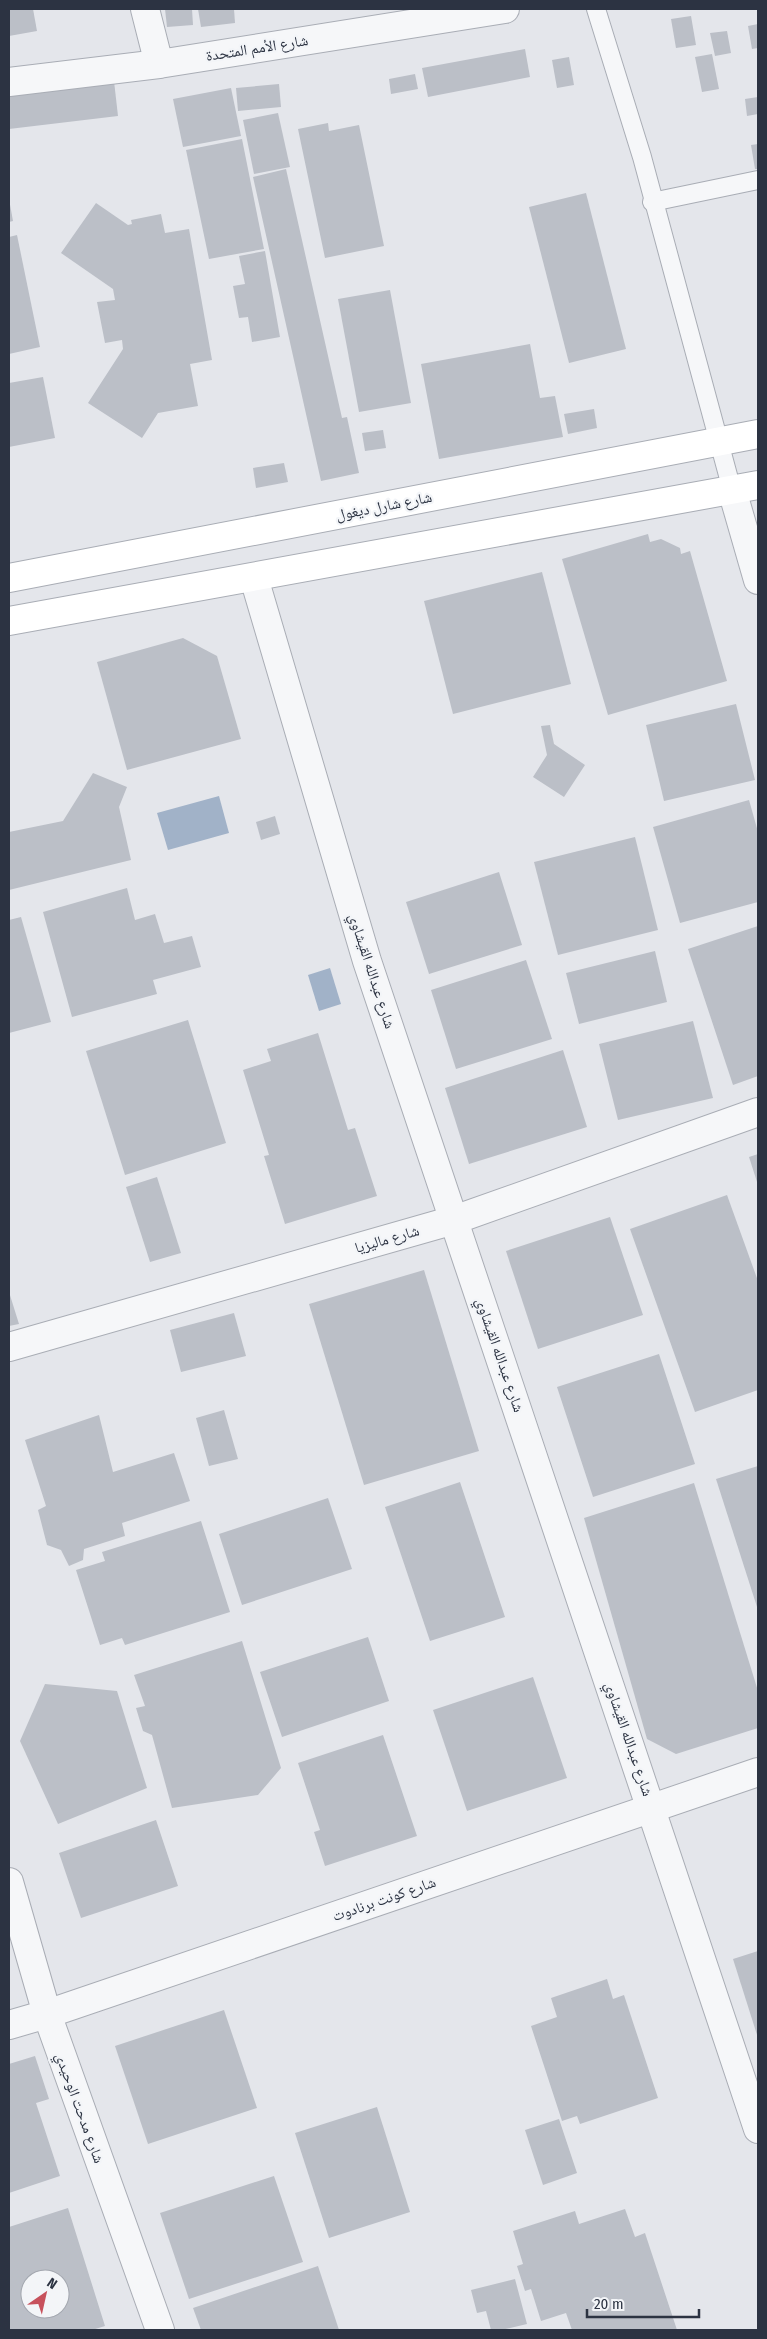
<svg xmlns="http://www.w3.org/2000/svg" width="767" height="2339" viewBox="0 0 767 2339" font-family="'Fira Sans Condensed','Noto Naskh Arabic',sans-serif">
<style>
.water{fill:#a1b2c8}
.building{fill:#bbbfc7;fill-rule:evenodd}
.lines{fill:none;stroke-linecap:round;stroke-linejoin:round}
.lane-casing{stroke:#a9adb5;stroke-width:20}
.street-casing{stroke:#a9adb5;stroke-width:30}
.secondary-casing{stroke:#a9adb5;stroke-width:30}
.lane{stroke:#f6f7f9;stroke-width:18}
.street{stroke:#f6f7f9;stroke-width:28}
.secondary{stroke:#fff;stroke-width:28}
.labels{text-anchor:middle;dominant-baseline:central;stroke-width:4.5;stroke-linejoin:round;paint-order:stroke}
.street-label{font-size:15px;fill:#2c3342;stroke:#f3f5f8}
</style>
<rect width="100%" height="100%" fill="#e4e6eb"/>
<g class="water">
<polygon points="219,796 229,833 168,850 157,813"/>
<polygon points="330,968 341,1004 319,1011 308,975"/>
</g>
<g class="building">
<polygon points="9,9 33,9 37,31 9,36"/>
<polygon points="165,9 192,9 193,25 167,27"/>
<polygon points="198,9 234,9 235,23 201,27"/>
<polygon points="691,16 696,45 676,48 671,19"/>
<polygon points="758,24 758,48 752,49 748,26"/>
<polygon points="727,31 731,53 715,56 710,33"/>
<polygon points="525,49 530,77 428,97 422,68"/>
<polygon points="712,54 719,89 702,92 695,57"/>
<polygon points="569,57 574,85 557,88 552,60"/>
<polygon points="415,74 418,89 391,94 389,79"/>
<polygon points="114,81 118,116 9,129 9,94"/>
<polygon points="279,84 281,107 238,111 236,88"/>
<polygon points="231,88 241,136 183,147 173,99"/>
<polygon points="758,97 758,114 747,116 745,99"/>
<polygon points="278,113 290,167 254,174 243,120"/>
<polygon points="328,123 329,131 359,125 384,246 325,258 298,129"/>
<polygon points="242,139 264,249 209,259 186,150"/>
<polygon points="758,144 758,169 755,169 751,145"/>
<polygon points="286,169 342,418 347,417 359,473 321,481 253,177"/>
<polygon points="586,193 626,349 569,363 529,207"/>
<polygon points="9,199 13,221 9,222"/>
<polygon points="96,203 128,225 132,224 131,220 161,214 165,233 189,229 212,360 190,364 198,406 158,413 142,438 88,403 123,349 122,340 105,343 97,302 115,300 113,289 61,253"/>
<polygon points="17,235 40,347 9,354 9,237"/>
<polygon points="265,251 280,337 252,342 248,317 239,318 233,286 245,284 239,256"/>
<polygon points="390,290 411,403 359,412 338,299"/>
<polygon points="530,344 540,398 555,396 563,437 439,459 421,364"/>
<polygon points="43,377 55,438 9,447 9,383"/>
<polygon points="594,409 597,428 568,434 564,414"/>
<polygon points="383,430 386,448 365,451 362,433"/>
<polygon points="284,463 288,482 256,488 253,468"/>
<polygon points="648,534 650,542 661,539 680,548 681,554 690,551 727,681 608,715 562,559"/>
<polygon points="542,572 571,684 453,714 424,601"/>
<polygon points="183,638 217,656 241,739 127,770 97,662"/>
<polygon points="736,704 755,780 664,801 646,725"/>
<polygon points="550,725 554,744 585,765 564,797 533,777 547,755 541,726"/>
<polygon points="93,773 127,787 119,807 131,860 9,890 9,832 63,821"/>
<polygon points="749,800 758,832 758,902 680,923 653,827"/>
<polygon points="275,816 280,834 261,840 256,822"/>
<polygon points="635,837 658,930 558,955 534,862"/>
<polygon points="499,872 522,945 429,974 406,902"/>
<polygon points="127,888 135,920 155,914 164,943 192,936 201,967 153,980 157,994 72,1017 43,912"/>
<polygon points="21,917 51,1022 9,1033 9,920"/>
<polygon points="758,926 758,1076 733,1085 688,949"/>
<polygon points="655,951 667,1002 579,1024 566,973"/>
<polygon points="526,960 552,1039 456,1069 431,990"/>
<polygon points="188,1020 226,1143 125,1175 86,1051"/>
<polygon points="693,1021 713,1098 618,1120 599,1044"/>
<polygon points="318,1033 348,1130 355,1128 377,1196 285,1224 264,1156 269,1155 243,1070 271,1061 267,1049"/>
<polygon points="563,1050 587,1127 469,1164 445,1088"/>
<polygon points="758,1154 758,1185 749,1157"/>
<polygon points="157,1177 181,1253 150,1262 126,1187"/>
<polygon points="727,1195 758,1281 758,1390 695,1412 630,1229"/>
<polygon points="610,1217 643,1315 538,1349 506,1251"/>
<polygon points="424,1270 479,1451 364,1485 309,1304"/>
<polygon points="9,1292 19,1324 9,1326"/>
<polygon points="234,1313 246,1356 181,1372 170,1330"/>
<polygon points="659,1354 695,1464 593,1497 557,1387"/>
<polygon points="224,1410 238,1459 209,1466 196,1418"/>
<polygon points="99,1415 113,1472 174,1453 190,1501 122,1523 125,1536 84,1549 83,1560 69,1566 61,1550 47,1545 38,1510 46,1506 25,1440"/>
<polygon points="758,1466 758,1610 716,1479"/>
<polygon points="460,1482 505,1617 430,1641 385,1507"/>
<polygon points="694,1483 758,1691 758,1728 676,1754 647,1739 584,1518"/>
<polygon points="328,1498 352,1569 242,1605 219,1534"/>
<polygon points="201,1521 230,1612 125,1645 122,1638 100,1645 76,1570 105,1561 102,1552"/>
<polygon points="368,1637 389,1701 282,1737 260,1672"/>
<polygon points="242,1641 281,1768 258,1795 172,1808 152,1735 143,1731 136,1708 145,1706 134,1675"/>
<polygon points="533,1677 567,1778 467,1811 433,1710"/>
<polygon points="45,1684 117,1691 147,1788 58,1824 20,1741"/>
<polygon points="383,1735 417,1836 325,1866 314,1832 320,1830 298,1763"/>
<polygon points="156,1820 178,1886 81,1918 59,1853"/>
<polygon points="758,1951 758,2038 733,1959"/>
<polygon points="607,1979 613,1999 624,1995 658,2098 580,2124 577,2116 562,2121 531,2026 557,2017 551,1998"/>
<polygon points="224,2010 257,2108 148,2144 115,2046"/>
<polygon points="35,2056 49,2099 36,2103 60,2176 9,2193 9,2064"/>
<polygon points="377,2107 410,2212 329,2238 295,2133"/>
<polygon points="559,2119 577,2173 543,2185 525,2130"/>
<polygon points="274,2176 303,2262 189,2299 160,2213"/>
<path d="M68 2208 105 2326 92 2330H9V2227ZM30 2279H60V2309H30Z"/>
<polygon points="625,2209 635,2237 645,2233 677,2330 572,2330 566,2313 541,2321 531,2289 525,2291 517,2266 523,2264 513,2231 575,2211 579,2224"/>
<polygon points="318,2266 339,2330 201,2330 193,2308"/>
<polygon points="515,2279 527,2324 501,2330 491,2330 486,2311 477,2313 471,2290"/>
</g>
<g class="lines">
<defs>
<g id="lane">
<polyline points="596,9 642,157 732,490"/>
<polyline points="652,202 758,180"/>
</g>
<g id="street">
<polyline points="145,9 159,64"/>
<polyline points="9,82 159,64 505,9"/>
<polyline points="732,490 758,580"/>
<polyline points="254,578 367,961 758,2129"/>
<polyline points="9,1347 454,1220 758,1112"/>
<polyline points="9,1882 47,2014 160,2330"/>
<polyline points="9,2025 47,2014 758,1772"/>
</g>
<g id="secondary">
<polyline points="9,578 758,434"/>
<polyline points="9,621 758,485"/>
</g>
</defs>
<use href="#lane" class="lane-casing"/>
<use href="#street" class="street-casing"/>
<use href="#secondary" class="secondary-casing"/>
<use href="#lane" class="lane"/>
<use href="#street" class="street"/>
<use href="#secondary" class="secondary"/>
</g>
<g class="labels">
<g class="street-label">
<text transform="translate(257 48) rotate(-9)">شارع الأمم المتحدة</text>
<text transform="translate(384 506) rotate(-11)">شارع شارل ديغول</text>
<text transform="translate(372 971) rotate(72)">شارع عبدالله القيشاوي</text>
<text transform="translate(387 1239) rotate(-16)">شارع ماليزيا</text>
<text transform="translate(500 1355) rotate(71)">شارع عبدالله القيشاوي</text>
<text transform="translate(629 1739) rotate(71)">شارع عبدالله القيشاوي</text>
<text transform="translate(384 1899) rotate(-19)">شارع كونت برنادوت</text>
<text transform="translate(80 2108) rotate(70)">شارع مدحت الوحيدي</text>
</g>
</g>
<rect width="767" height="2339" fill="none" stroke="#2c3342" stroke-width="20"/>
<g transform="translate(45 2294) rotate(34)"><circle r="24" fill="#f3f5f8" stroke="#a3a7af"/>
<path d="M0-4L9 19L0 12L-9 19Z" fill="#c7515c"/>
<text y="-8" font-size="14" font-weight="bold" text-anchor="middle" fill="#2c3342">N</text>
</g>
<path d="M587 2309v8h112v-8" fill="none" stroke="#2c3342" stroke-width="2.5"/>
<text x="594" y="2309" font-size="15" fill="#2c3342" stroke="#f3f5f8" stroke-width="4" paint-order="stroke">20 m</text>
</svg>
